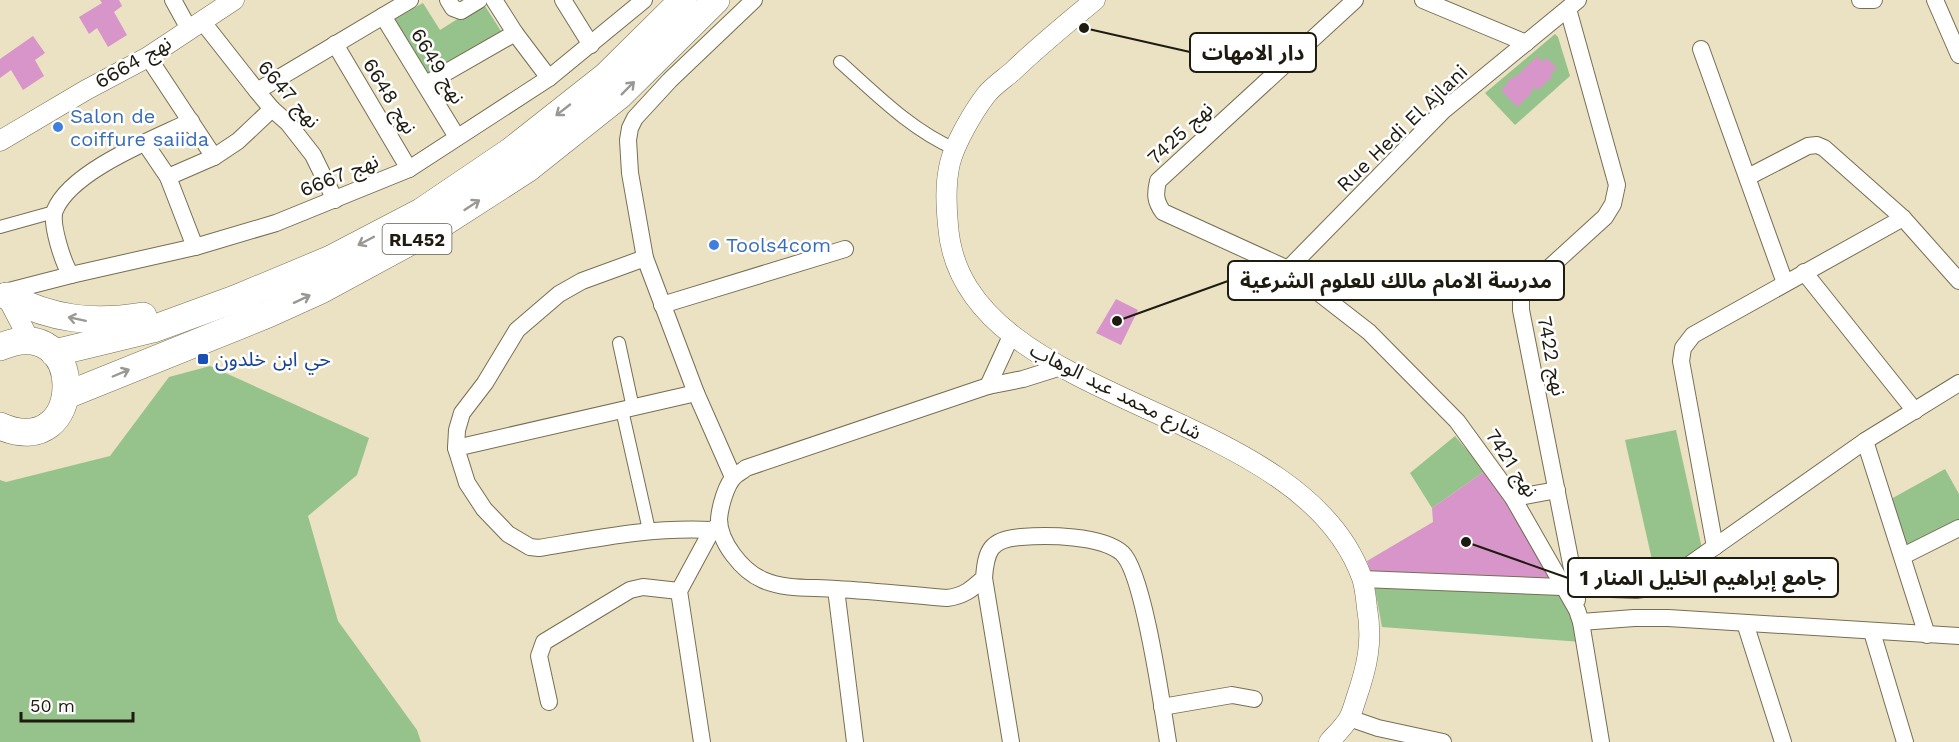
<svg xmlns="http://www.w3.org/2000/svg" width="1959" height="742" viewBox="0 0 1959 742" font-family="'Work Sans','Noto Sans Arabic',sans-serif">
<style>
.green{fill:#96c38b}
.building{fill:#d895c9}
.lines{fill:none;stroke-linecap:round;stroke-linejoin:round}
.pedestrian-casing{stroke:#776e53;stroke-width:14}
.minor-casing{stroke:#776e53;stroke-width:18}
.tertiary-casing{stroke:#776e53;stroke-width:21}
.trunk-casing{stroke:#776e53;stroke-width:28}
.pedestrian{stroke:#fff;stroke-width:12}
.minor{stroke:#fff;stroke-width:16}
.tertiary{stroke:#fff;stroke-width:20}
.trunk{stroke:#fff;stroke-width:27}
.oneway{stroke:#9a9893}
.shop-dot{fill:#3f7fe0;stroke:#fff;stroke-width:2}
.transit-dot{fill:#1a4fb4;stroke:#fff;stroke-width:2}
.labels{text-anchor:middle;dominant-baseline:central;stroke-width:5;stroke-linejoin:round;paint-order:stroke}
.shield{fill:#fff;stroke:#625f58;stroke-width:1.5}
.shield-label{font-size:18px;font-weight:bold;fill:#1e1b10}
.street-label{font-size:20px;fill:#1e1b10;stroke:#fff}
.shop-label{font-size:20px;fill:#366cbe;stroke:#fff;text-anchor:start}
.transit-label{font-size:20px;fill:#164399;stroke:#fff;text-anchor:start}
.leader{fill:none;stroke:#1e1b10;stroke-width:2}
.callout-dot{fill:#1e1b10;stroke:#fff;stroke-width:2}
.callout{fill:#fff;stroke:#1e1b10;stroke-width:2}
.callout-label{font-size:21px;text-anchor:middle;font-weight:bold;fill:#1e1b10}
</style>
<rect width="100%" height="100%" fill="#ebe1c3"/>
<g class="green">
<polygon points="423,3 440,30 483,3 501,31 428,74 393,19"/>
<polygon points="1555,34 1558,37 1570,76 1515,125 1485,93"/>
<polygon points="210,366 369,438 357,475 308,516 338,621 417,730 421,742 0,742 0,480 6,482 110,456 169,377"/>
<polygon points="1676,430 1703,553 1657,582 1625,440"/>
<polygon points="1455,436 1485,471 1432,508 1410,473"/>
<polygon points="1945,469 1959,494 1959,522 1907,547 1891,499"/>
<polygon points="1373,578 1558,586 1582,642 1382,627"/>
</g>
<g class="building">
<polygon points="100,0 119,0 122,6 114,12 127,35 108,47 97,28 89,34 79,17 102,3"/>
<polygon points="33,36 45,53 35,60 44,76 23,90 11,70 0,78 0,59"/>
<polygon points="1538,56 1542,62 1546,58 1550,61 1557,68 1550,74 1553,76 1538,90 1535,87 1531,91 1532,93 1517,107 1501,90 1508,83 1507,82 1512,77 1514,78"/>
<polygon points="1116,299 1138,310 1121,345 1096,333"/>
<polygon points="1485,471 1509,502 1558,586 1373,578 1367,561 1433,522 1432,508"/>
</g>
<g class="lines">
<defs>
<g id="pedestrian">
<path d="M840 62C876 94 911 130 955 149"/>
<polyline points="0,227 54,212"/>
<polyline points="619,343 633,408"/>
<polyline points="622,410 649,530"/>
</g>
<g id="minor">
<polyline points="173,0 189,29"/>
<polyline points="448,0 453,8 461,11 479,0"/>
<polyline points="494,0 515,33 549,78"/>
<polyline points="563,0 591,45"/>
<path d="M1355 0 1158 181C1155 194 1155 201 1163 212L1288 269 1369 332 1457 421 1513 498 1577 610 1581 622 1601 742"/>
<polyline points="1423,0 1526,43"/>
<polyline points="1860,0 1874,0"/>
<polyline points="1935,0 1959,55"/>
<polyline points="1568,9 1617,185 1613,204 1605,217 1527,288 1521,298 1521,310 1576,589 1577,600"/>
<polyline points="383,16 457,137"/>
<polyline points="202,21 257,91 272,109 288,123 313,155 335,200"/>
<polyline points="335,44 409,169"/>
<polyline points="1701,49 1785,283"/>
<polyline points="148,57 214,157"/>
<polyline points="426,84 515,33"/>
<polyline points="257,91 410,0"/>
<polyline points="145,143 168,177 195,247"/>
<polyline points="168,177 214,157 238,141 272,109"/>
<polyline points="1748,177 1808,146 1817,145 1824,148 1903,218 1959,281"/>
<path d="M645 258 582 281 559 294 517 330 485 383 462 413 457 430 456 448 467 483 484 509 508 534 530 547 539 548C599 538 651 527 712 530"/>
<polyline points="1288,269 1444,110 1578,0"/>
<polyline points="1804,272 1915,411"/>
<path d="M71 275C63 263 50 223 55 210 72 170 154 139 191 121"/>
<polyline points="5,292 71,275 195,247 276,223 409,169 549,78 644,0"/>
<polyline points="662,305 845,249"/>
<path d="M1061 367 1023 379 988 386 746 468C743 471 738 473 735 476 726 484 720 507 719 519 719 542 742 571 763 580 786 590 812 587 836 589 873 591 910 595 947 598 964 596 972 589 984 578 986 551 990 539 1021 537 1047 535 1101 535 1122 553 1144 573 1162 706 1168 742"/>
<polyline points="988,386 1011,336"/>
<polyline points="1865,441 1927,635"/>
<polyline points="456,448 696,393"/>
<polyline points="733,477 696,393 645,258 630,173 628,140 630,128 635,118 670,80 754,0"/>
<polyline points="1513,498 1557,490"/>
<polyline points="1715,547 1681,361 1683,348 1693,335 1903,218"/>
<polyline points="1903,556 1959,528"/>
<polyline points="984,578 1011,742"/>
<polyline points="1362,579 1636,590 1649,588 1669,579 1865,441 1959,383"/>
<polyline points="836,589 855,742"/>
<polyline points="1581,622 1634,618 1668,618 1959,636"/>
<polyline points="1745,623 1783,742"/>
<polyline points="1872,632 1905,742"/>
<polyline points="549,702 539,656 544,642 630,590 643,587 679,591"/>
<polyline points="1162,707 1232,695 1254,699"/>
<polyline points="1349,718 1378,728 1443,742"/>
<polyline points="702,742 679,591 712,530 719,525"/>
</g>
<g id="tertiary">
<path d="M1095 0C1067 23 1039 46 1013 71 1004 79 993 86 986 95 973 112 955 143 950 163 945 184 946 204 948 225 960 408 1299 401 1362 578 1365 587 1366 598 1367 608 1373 642 1367 667 1356 699 1354 705 1352 713 1349 718 1344 727 1335 735 1329 742"/>
<polyline points="0,141 86,90 148,57 234,0"/>
<polyline points="5,293 30,341"/>
</g>
<g id="trunk">
<path d="M7 296C53 320 93 324 143 316"/>
<path d="M0 347C89 308 87 465 0 426"/>
<polyline points="54,353 153,329 235,299 331,259 421,212 511,151 606,76 683,0"/>
<polyline points="67,395 268,314 321,290 437,227 527,169 620,95 716,0"/>
</g>
</defs>
<use href="#pedestrian" class="pedestrian-casing"/>
<use href="#minor" class="minor-casing"/>
<use href="#tertiary" class="tertiary-casing"/>
<use href="#trunk" class="trunk-casing"/>
<use href="#pedestrian" class="pedestrian"/>
<use href="#minor" class="minor"/>
<use href="#tertiary" class="tertiary"/>
<use href="#trunk" class="trunk"/>
</g>
<defs><path id="oneway-shaft" d="M-6 0H5M1.5-3L5.5 0L1.5 3" fill="none" stroke-width="1.6" stroke-linecap="round" stroke-linejoin="round" transform="scale(1.5)"/></defs>
<g class="oneway">
<use href="#oneway-shaft" transform="translate(628 88) rotate(-45)"/>
<use href="#oneway-shaft" transform="translate(563 110) rotate(142)"/>
<use href="#oneway-shaft" transform="translate(472 205) rotate(-33)"/>
<use href="#oneway-shaft" transform="translate(366 241) rotate(152)"/>
<use href="#oneway-shaft" transform="translate(302 299) rotate(-25)"/>
<use href="#oneway-shaft" transform="translate(77 319) rotate(-168)"/>
<use href="#oneway-shaft" transform="translate(121 373) rotate(-23)"/>
</g>
<g class="shop-dot">
<circle cx="58" cy="127" r="6"/>
<circle cx="714" cy="245" r="6"/>
</g>
<rect class="transit-dot" x="197" y="353" width="12" height="12" rx="3"/>
<g class="labels">
<rect class="shield" x="382.5" y="224" width="69" height="30" rx="4.5"/>
<g class="shield-label">
<text x="417" y="239">RL452</text>
</g>
<g class="street-label">
<text transform="translate(133 62) rotate(-30)">نهج 6664</text>
<text transform="translate(438 66) rotate(59)">نهج 6649</text>
<text transform="translate(289 94) rotate(49)">نهج 6647</text>
<text transform="translate(390 96) rotate(59)">نهج 6648</text>
<text transform="translate(1402 128) rotate(-44)">Rue Hedi El Ajlani</text>
<text transform="translate(1180 133) rotate(-43)">نهج 7425</text>
<text transform="translate(339 175) rotate(-22)">نهج 6667</text>
<text transform="translate(1552 356) rotate(79)">نهج 7422</text>
<text transform="translate(1116 391) rotate(27)">شارع محمد عبد الوهاب</text>
<text transform="translate(1512 463) rotate(56)">نهج 7421</text>
</g>
<g class="shop-label">
<text x="70" y="116">Salon de<tspan x="70" dy="23">coiffure saiida</tspan></text>
<text x="726" y="245">Tools4com</text>
</g>
<g class="transit-label">
<text x="215" y="359">حي ابن خلدون</text>
</g>
</g>
<path class="leader" d="M1084 28L1190 52M1117 321L1228 281M1466 542L1568 578"/>
<g class="callout-dot">
<circle cx="1084" cy="28" r="6"/>
<circle cx="1117" cy="321" r="6"/>
<circle cx="1466" cy="542" r="6"/>
</g>
<g class="callout">
<rect x="1190" y="33" width="126" height="39" rx="6"/>
<rect x="1228" y="261" width="336" height="39" rx="6"/>
<rect x="1568" y="558" width="270" height="39" rx="6"/>
</g>
<g class="callout-label">
<text x="1253" y="60">دار الامهات</text>
<text x="1396" y="288">مدرسة الامام مالك للعلوم الشرعية</text>
<text x="1703" y="585">جامع إبراهيم الخليل المنار 1</text>
</g>
<path d="M21 712v9h112v-9" fill="none" stroke="#1e1b10" stroke-width="3"/>
<text x="30" y="712" font-size="18" fill="#1e1b10" stroke="#ffffff" stroke-width="4.5" paint-order="stroke">50 m</text>
</svg>
